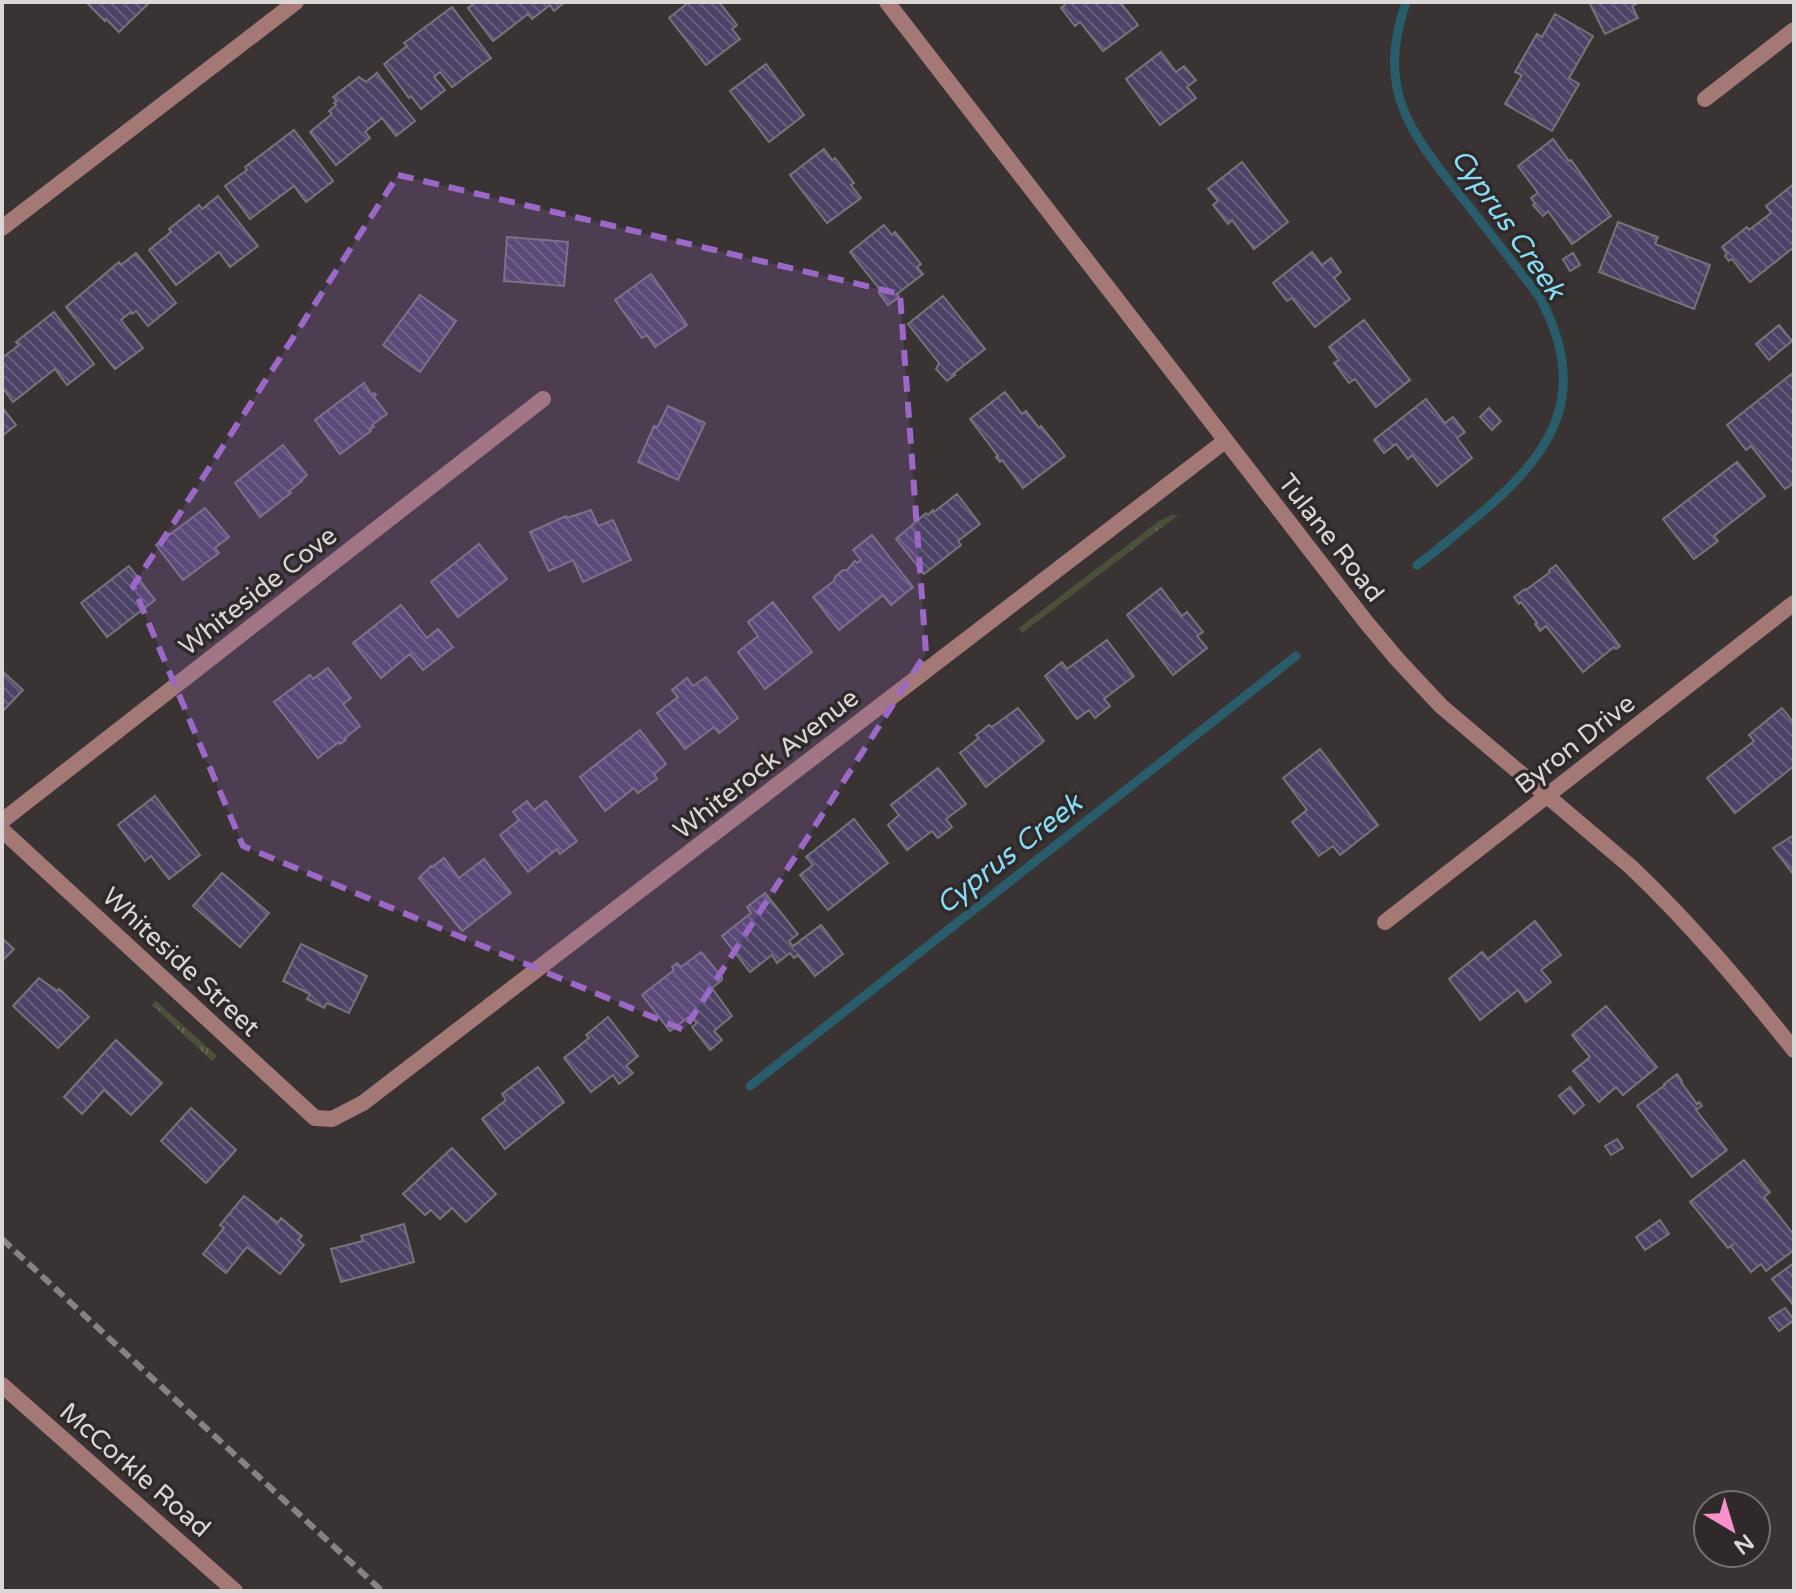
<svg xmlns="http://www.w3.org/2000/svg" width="1796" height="1593" viewBox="0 0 1796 1593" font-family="'Varela Round',sans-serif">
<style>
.grass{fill:url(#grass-tufts)}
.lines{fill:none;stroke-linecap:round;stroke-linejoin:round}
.stream{stroke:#295d6b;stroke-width:9}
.building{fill:url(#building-back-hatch);stroke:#757479;stroke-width:2}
.minor{stroke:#a47975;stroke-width:16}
.rail{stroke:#878382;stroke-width:6;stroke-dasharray:12 6;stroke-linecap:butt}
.marked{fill:#9c68c7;fill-opacity:0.2;stroke:#9c68c7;stroke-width:6;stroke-dasharray:16 10;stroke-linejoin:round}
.labels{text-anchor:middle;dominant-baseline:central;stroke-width:7;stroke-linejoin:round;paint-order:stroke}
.street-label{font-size:26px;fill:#dad7d6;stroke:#2f2a29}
.water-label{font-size:28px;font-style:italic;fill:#87dcf6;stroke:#2f2a29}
</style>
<defs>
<pattern id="grass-tufts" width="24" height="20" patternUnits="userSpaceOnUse" patternTransform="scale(2)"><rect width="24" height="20" fill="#4a5138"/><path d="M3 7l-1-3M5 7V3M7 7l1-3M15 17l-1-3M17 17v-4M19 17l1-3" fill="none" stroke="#646954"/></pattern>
<pattern id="building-back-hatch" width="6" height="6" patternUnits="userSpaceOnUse" patternTransform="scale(2)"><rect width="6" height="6" fill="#4c4266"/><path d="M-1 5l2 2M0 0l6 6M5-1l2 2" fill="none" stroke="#655d7b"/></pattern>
</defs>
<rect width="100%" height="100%" fill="#393433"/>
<g class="grass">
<polygon points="1171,515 1178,515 1022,633 1019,628 1159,521"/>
<polygon points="156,1001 217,1056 212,1061 152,1005"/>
</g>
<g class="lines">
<g class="stream">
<path d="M1406 2C1375 92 1411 133 1464 200 1489 232 1514 264 1539 296 1591 391 1555 451 1480 514 1459 532 1439 549 1417 565"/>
<polyline points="750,1086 1296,656"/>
</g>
</g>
<g class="building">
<polygon points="86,2 150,2 119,32 106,19 105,21"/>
<polygon points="476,2 565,2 554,11 550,5 532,19 528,14 493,41 468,8"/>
<polygon points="689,2 719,2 737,25 732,29 740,39 706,65 669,18"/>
<polygon points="1063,2 1120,2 1138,25 1103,51 1080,22 1075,26 1061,8 1065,5"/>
<polygon points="1589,2 1640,2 1632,6 1638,18 1605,34"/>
<polygon points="452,7 491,58 452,87 440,72 434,77 445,90 421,109 411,96 409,98 384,64 407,46 404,43"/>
<polygon points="1555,14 1593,36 1569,78 1579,84 1552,131 1505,104 1522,75 1515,72 1537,34 1542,37"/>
<polygon points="1161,52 1176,72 1184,66 1196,80 1187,87 1196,98 1160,125 1126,79"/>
<polygon points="766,64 804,115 769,142 730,91"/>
<polygon points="377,73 415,121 396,136 382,118 365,132 370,138 336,165 310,132 332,114 329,111 336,105 334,103 337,101 333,97 359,77 366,82"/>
<polygon points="294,130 333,181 306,202 294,186 250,219 225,186 247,170 245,167"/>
<polygon points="1553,139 1569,161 1571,160 1611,216 1572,244 1548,211 1543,216 1533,205 1535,204 1531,198 1538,193 1518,166"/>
<polygon points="824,149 832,160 835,158 854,183 851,185 861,198 827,223 790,175"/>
<polygon points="1242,162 1288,222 1254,249 1232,220 1228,224 1213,205 1218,201 1208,189"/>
<polygon points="1794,184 1794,247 1750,282 1732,259 1729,261 1725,256 1727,254 1722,247 1747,227 1749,230 1771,213 1766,206"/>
<polygon points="218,196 258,246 230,267 219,252 176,285 149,250 171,232 169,229 199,205 202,209"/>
<polygon points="1618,222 1658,237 1655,244 1710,265 1694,309 1599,272"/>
<polygon points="884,225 892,235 895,232 921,264 917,267 923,274 897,294 899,297 888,305 879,293 881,291 850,252"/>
<polygon points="507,237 568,242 564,286 504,281"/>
<polygon points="1312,252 1322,265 1331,258 1341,272 1334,278 1350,299 1315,327 1292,298 1287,301 1273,283"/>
<polygon points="136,253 176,303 148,326 136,311 132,314 131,312 121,320 143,348 115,369 66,307 119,262 121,265"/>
<polygon points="1573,253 1580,265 1570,271 1563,259"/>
<polygon points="651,274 687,325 655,347 647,335 642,338 615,300"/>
<polygon points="420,295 456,321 420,372 383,345"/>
<polygon points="943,296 985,349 953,374 955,375 947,381 936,369 939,363 908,324"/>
<polygon points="54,312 94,364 67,385 55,369 13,402 2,387 2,358 19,345 16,342"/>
<polygon points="1364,320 1410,380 1376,407 1355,379 1349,383 1334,363 1339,360 1329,347"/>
<polygon points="1779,325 1792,341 1769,360 1756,344"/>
<polygon points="1794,372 1794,483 1785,489 1751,446 1746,450 1727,425"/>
<polygon points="364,383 372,395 374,393 376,395 374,397 387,414 372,425 374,427 369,429 371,431 340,454 315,420"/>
<polygon points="1005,392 1022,414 1026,411 1039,428 1041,426 1065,456 1023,488 1002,460 1000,462 996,457 998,456 970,419"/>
<polygon points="1426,399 1445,423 1453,417 1465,432 1457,438 1472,458 1437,486 1412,455 1408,459 1396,444 1384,453 1374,440"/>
<polygon points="668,406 705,423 678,480 638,462 654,426 657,427 659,424"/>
<polygon points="2,407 16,425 2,436"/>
<polygon points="1489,408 1501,421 1492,430 1480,417"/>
<polygon points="283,445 307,475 301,480 302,481 289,491 291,493 260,517 235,483"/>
<polygon points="1737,462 1765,496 1714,536 1718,541 1694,559 1663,519"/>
<polygon points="957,494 980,524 958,541 961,545 924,574 896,539 926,513 928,515 933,510 934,512"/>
<polygon points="205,508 229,537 215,548 219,553 183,580 156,545"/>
<polygon points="591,510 598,526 613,520 631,560 583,582 573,560 549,571 530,532 566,516 567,518"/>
<polygon points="872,535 913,587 891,605 883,595 839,630 813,597 834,581 835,577 843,570 847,570 855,561 857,563 861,560 853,550"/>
<polygon points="479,544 507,579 458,617 431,582"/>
<polygon points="1556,565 1620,646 1616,649 1614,647 1583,672 1546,626 1540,631 1535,624 1537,623 1521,602 1519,604 1514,597 1525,589 1526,590 1550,572 1549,570"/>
<polygon points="129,566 155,600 107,637 81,603"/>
<polygon points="1161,588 1182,616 1187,612 1203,632 1197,636 1207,648 1173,675 1127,615"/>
<polygon points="773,602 812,652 765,689 738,652 758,636 748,622"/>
<polygon points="401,605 427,638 438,629 453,647 423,670 410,654 381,678 353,643"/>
<polygon points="1107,640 1134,676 1104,699 1110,706 1095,718 1089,710 1077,719 1045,676 1062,662 1067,669"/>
<polygon points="328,668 351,698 343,704 360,726 345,738 346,740 340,744 339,742 318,758 274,702 310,675 313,679"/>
<polygon points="2,671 23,690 2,712"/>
<polygon points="706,677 738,718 719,733 714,727 685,749 657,713 678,697 672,690 687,678 693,686"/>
<polygon points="1018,708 1044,741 986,787 960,753 979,738 976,735 989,725 992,727"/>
<polygon points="1782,708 1794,723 1794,766 1735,813 1707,778 1754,741 1749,735"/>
<polygon points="640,730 666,764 654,774 657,779 638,793 634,788 605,811 580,777"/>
<polygon points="1320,749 1378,825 1340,855 1333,846 1319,856 1292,822 1307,810 1283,778"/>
<polygon points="938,768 966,804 946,819 952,827 938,838 932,831 907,850 888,825 899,815 891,805"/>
<polygon points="155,796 200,855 169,879 151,856 145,861 118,825"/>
<polygon points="527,801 534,810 546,801 577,841 560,854 557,849 528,872 500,835 519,820 513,812"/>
<polygon points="854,819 888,863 828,910 800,875 813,865 806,857"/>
<polygon points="1794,835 1794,875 1773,848"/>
<polygon points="444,858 459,878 484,859 511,893 462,931 419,878 431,866 432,867"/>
<polygon points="222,873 269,913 240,947 193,906"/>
<polygon points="765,893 798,934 789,941 793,946 821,925 843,954 815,976 798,955 794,958 790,953 777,963 772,955 750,972 722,936 751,913 747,907"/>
<polygon points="1535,921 1561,955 1541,970 1551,982 1526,1002 1518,990 1480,1020 1449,979 1482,952 1488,959"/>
<polygon points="2,938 14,949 2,961"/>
<polygon points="301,944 367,976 349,1013 327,1003 324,1008 307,999 310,994 283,981"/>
<polygon points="701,952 722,977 722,980 712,988 732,1016 714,1031 722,1040 710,1050 692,1027 697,1023 690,1016 670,1031 642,995 674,970 672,967 677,963 681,967"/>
<polygon points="39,978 57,991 59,989 89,1017 58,1048 13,1006"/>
<polygon points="1606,1006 1657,1067 1623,1095 1616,1087 1599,1102 1573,1071 1590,1057 1572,1035"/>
<polygon points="608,1017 638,1056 626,1066 633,1073 619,1084 613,1075 591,1092 564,1058 589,1038 586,1035"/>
<polygon points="116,1040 162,1083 131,1115 104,1090 82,1114 64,1097"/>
<polygon points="538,1067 564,1102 505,1149 482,1119 506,1100 502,1094"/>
<polygon points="1677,1074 1682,1081 1681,1082 1697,1104 1699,1102 1702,1106 1696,1110 1727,1150 1692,1177 1637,1106 1665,1085 1664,1084"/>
<polygon points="1570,1087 1584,1105 1574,1114 1559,1096"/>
<polygon points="191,1108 236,1150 206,1183 161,1141"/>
<polygon points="1617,1139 1623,1148 1611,1155 1605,1146"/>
<polygon points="452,1148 496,1194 466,1222 452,1208 440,1219 431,1210 425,1215 403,1194"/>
<polygon points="1744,1160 1770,1192 1764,1197 1794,1235 1794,1250 1766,1271 1761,1264 1751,1272 1731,1247 1733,1244 1728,1248 1690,1202"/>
<polygon points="244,1196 278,1223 281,1218 302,1236 298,1240 304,1245 280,1274 247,1247 226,1273 203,1254 224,1228 220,1225"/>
<polygon points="1660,1220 1669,1234 1645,1250 1636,1237"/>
<polygon points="404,1224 414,1262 341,1282 331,1249 363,1241 361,1236"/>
<polygon points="1794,1263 1794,1306 1772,1279"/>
<polygon points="1785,1308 1794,1320 1779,1331 1769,1318"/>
</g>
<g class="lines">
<g class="minor">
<path d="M887 2 1366 622 1397 659 1441 706 1631 867C1691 924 1743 986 1794 1050"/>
<polyline points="1705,99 1794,30"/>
<polyline points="2,228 296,2"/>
<polyline points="2,821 543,399"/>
<polyline points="2,830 315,1118 332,1119 363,1103 1225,441"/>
<polyline points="1385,922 1794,603"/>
<polyline points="2,1385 235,1591"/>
</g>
<polyline class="rail" points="2,1239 382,1591"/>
</g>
<path class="marked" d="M398 175 900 294 926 653 684 1030 243 846 133 586Z"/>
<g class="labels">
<g class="street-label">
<text transform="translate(1331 538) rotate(52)">Tulane Road</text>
<text transform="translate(258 591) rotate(-38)">Whiteside Cove</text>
<text transform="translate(1575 744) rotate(-38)">Byron Drive</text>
<text transform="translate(766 764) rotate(-38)">Whiterock Avenue</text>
<text transform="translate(181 962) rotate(43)">Whiteside Street</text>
<text transform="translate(135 1470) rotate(41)">McCorkle Road</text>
</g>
<g class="water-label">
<text transform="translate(1508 224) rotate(55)">Cyprus Creek</text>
<text transform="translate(1009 854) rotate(-38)">Cyprus Creek</text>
</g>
</g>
<rect width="1796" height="1593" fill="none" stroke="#dad7d6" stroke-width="8"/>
<g transform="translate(1732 1529) rotate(142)"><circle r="38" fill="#2f2a29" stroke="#736f6e" stroke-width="2"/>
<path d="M0-6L14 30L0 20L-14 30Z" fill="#f890cc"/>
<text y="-12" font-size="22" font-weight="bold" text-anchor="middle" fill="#dad7d6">N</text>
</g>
</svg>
